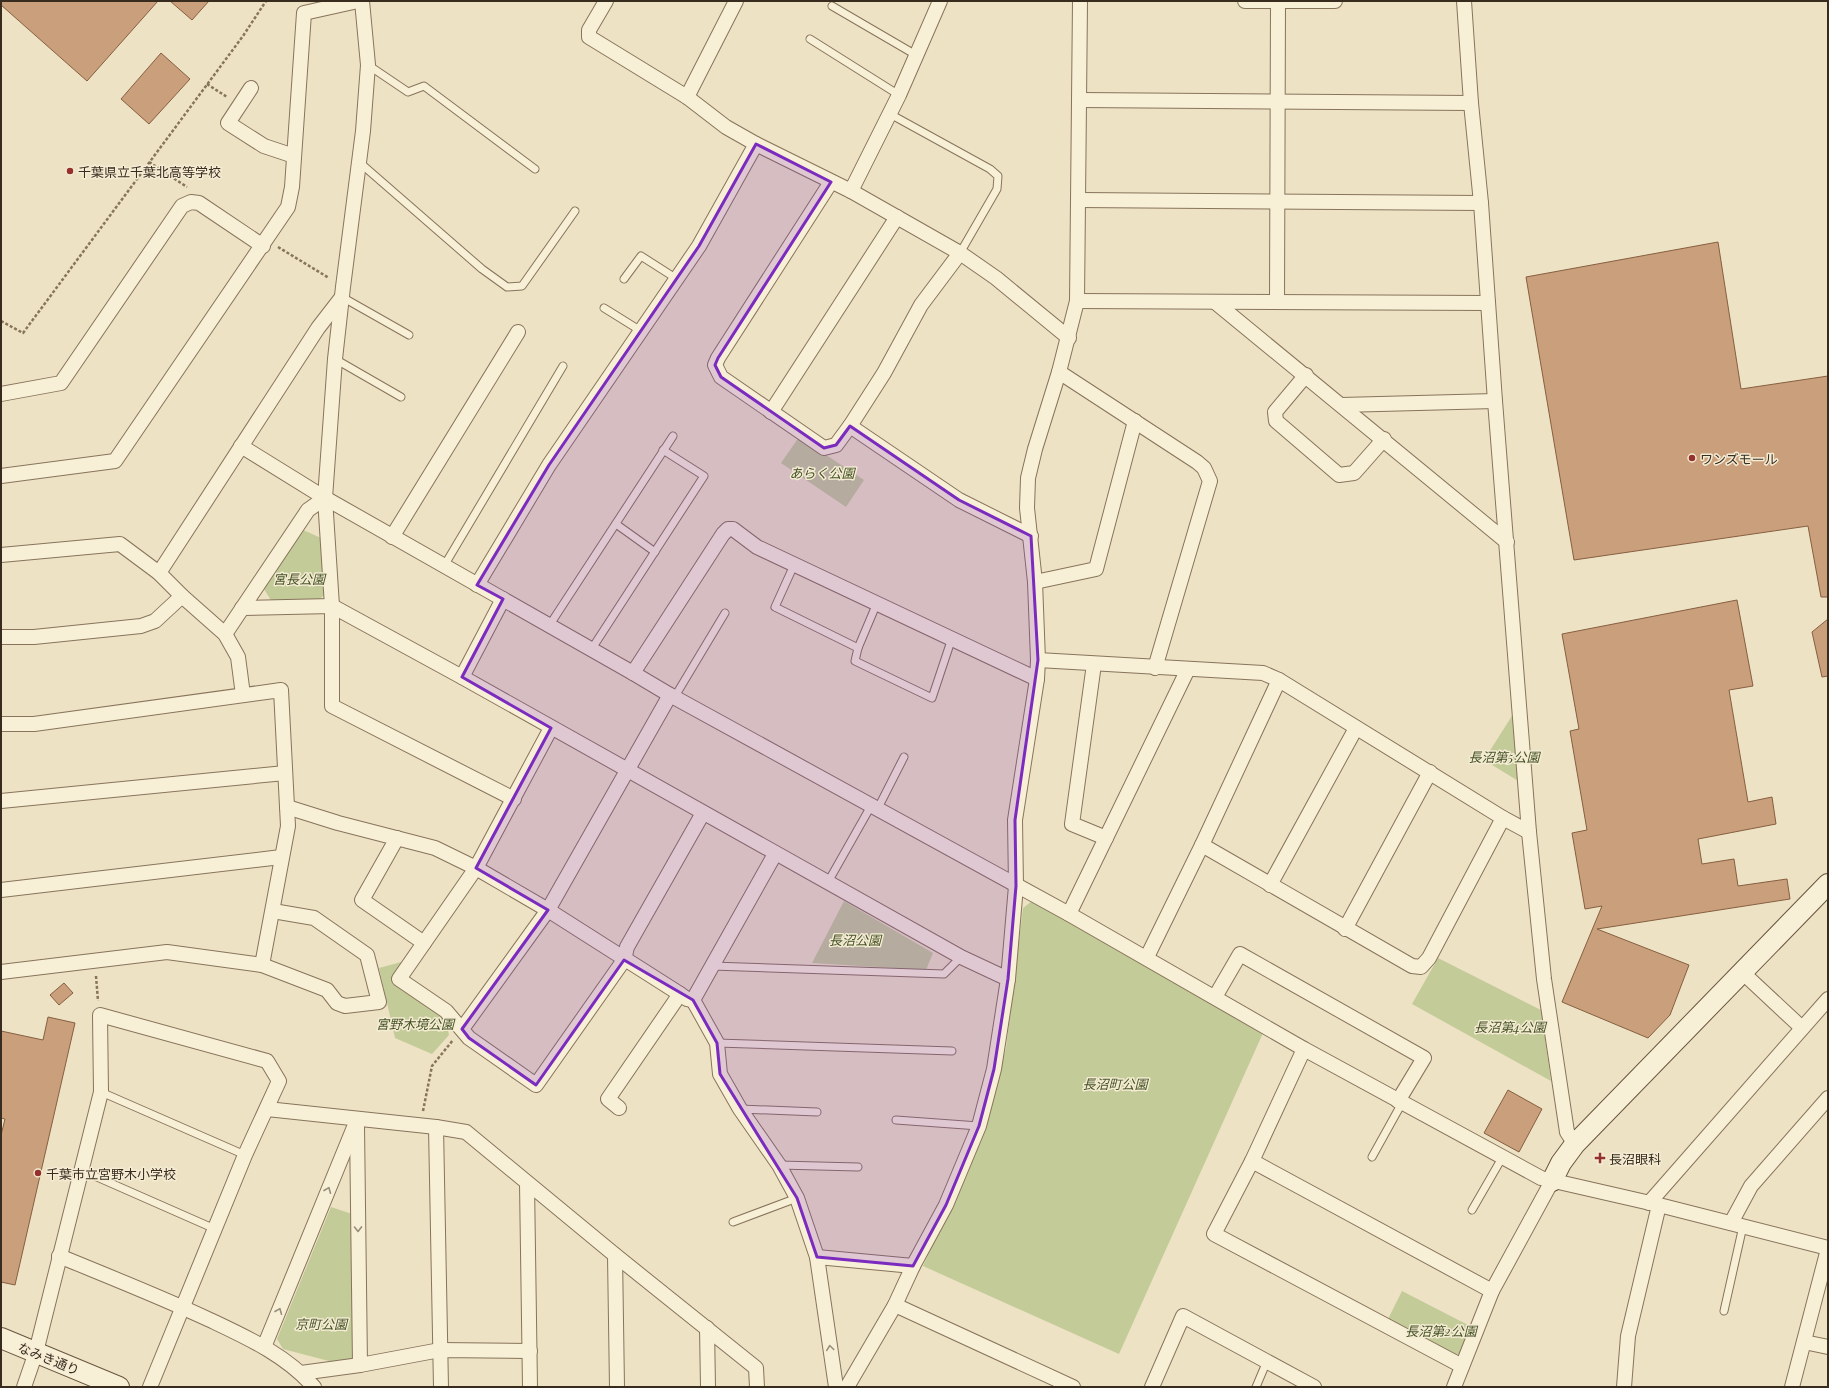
<svg xmlns="http://www.w3.org/2000/svg" width="1829" height="1388" viewBox="0 0 1829 1388" font-family="'Playfair Display','Noto Sans JP',serif">
<style>
.green{fill:#c3cb98}
.building{fill:#ca9f7b;stroke:#865f41}
.lines{fill:none;stroke-linecap:round;stroke-linejoin:round}
.lane-casing{stroke:#87745b;stroke-width:9}
.street-casing{stroke:#87745b;stroke-width:16}
.secondary-casing{stroke:#69553e;stroke-width:22}
.path{stroke:#87745b;stroke-width:2.5;stroke-dasharray:3 2;stroke-linecap:butt}
.lane{stroke:#f8efd7;stroke-width:7}
.street{stroke:#f8efd7;stroke-width:14}
.secondary{stroke:#f8efd7;stroke-width:20}
.oneway{stroke:#988e7b}
.marked{fill:#7b2cbf;fill-opacity:0.2;stroke:#7b2cbf;stroke-width:3;stroke-linejoin:round}
.poi-dot{fill:#95302d;stroke:#f5ecd4;stroke-width:1.5}
.labels{text-anchor:middle;dominant-baseline:central;stroke-width:3;stroke-linejoin:round;paint-order:stroke}
.poi-label{font-size:13px;fill:#382c1f;stroke:#f5ecd4;text-anchor:start}
.park-label{font-size:13px;font-style:italic;fill:#465326;stroke:#f5ecd4}
.street-label{font-size:13px;fill:#382c1f;stroke:#f5ecd4}
</style>
<rect width="100%" height="100%" fill="#ede2c4"/>
<g class="green">
<polygon points="799,437 864,480 846,507 781,463"/>
<polygon points="301,529 321,538 325,594 318,601 272,602 264,589"/>
<polygon points="1517,708 1520,782 1484,760"/>
<polygon points="844,901 933,953 926,970 812,963"/>
<polygon points="1032,901 1263,1033 1119,1354 923,1266 981,1141 1006,1048 1023,908"/>
<polygon points="1438,958 1541,1010 1551,1081 1412,1004"/>
<polygon points="405,961 391,979 445,1018 449,1035 432,1054 395,1038 379,968"/>
<polygon points="331,1207 352,1214 356,1358 348,1366 283,1349 277,1339"/>
<polygon points="1402,1291 1470,1326 1459,1354 1452,1355 1387,1321"/>
</g>
<g class="building">
<polygon points="1,1 158,1 87,81 1,5"/>
<polygon points="170,1 209,1 192,20"/>
<polygon points="161,53 190,79 149,124 121,99"/>
<polygon points="1718,242 1741,389 1828,376 1828,597 1821,597 1808,526 1574,560 1526,277"/>
<polygon points="1737,600 1753,686 1729,690 1748,802 1772,797 1776,824 1698,839 1702,864 1734,859 1738,886 1787,879 1790,899 1597,929 1689,965 1670,1015 1648,1038 1562,1002 1602,906 1585,909 1572,833 1587,830 1570,731 1579,729 1562,634"/>
<polygon points="1828,619 1828,676 1822,677 1812,632"/>
<polygon points="64,983 73,993 59,1005 50,995"/>
<polygon points="48,1017 75,1023 15,1285 1,1282 1,1135 5,1119 1,1118 1,1031 43,1040"/>
<polygon points="1508,1090 1542,1109 1519,1152 1484,1133"/>
</g>
<g class="lines">
<defs>
<g id="lane">
<polyline points="832,6 916,55"/>
<polyline points="810,39 899,95"/>
<polyline points="368,65 408,92 424,86 535,169"/>
<polyline points="890,114 990,169 998,176 997,189 960,253"/>
<polyline points="359,162 482,269 507,287 522,286 575,211"/>
<polyline points="624,279 641,256 677,279"/>
<polyline points="342,297 409,335"/>
<polyline points="604,308 641,331"/>
<polyline points="335,359 401,397"/>
<polyline points="616,524 655,552"/>
<polyline points="794,565 775,607 858,648"/>
<polyline points="444,566 563,366"/>
<polyline points="877,603 858,648 855,661 932,698 952,638"/>
<polyline points="549,626 673,436"/>
<polyline points="591,650 704,476 663,450"/>
<polyline points="674,698 725,613"/>
<polyline points="877,810 904,757"/>
<polyline points="828,882 871,806"/>
<polyline points="712,966 944,974 961,957"/>
<polyline points="717,1043 952,1051"/>
<polyline points="101,1092 245,1155"/>
<polyline points="740,1109 817,1112"/>
<polyline points="896,1120 979,1126"/>
<polyline points="1372,1157 1402,1103"/>
<polyline points="779,1165 858,1167"/>
<polyline points="81,1170 215,1229"/>
<polyline points="1472,1210 1502,1158"/>
<polyline points="733,1222 797,1198"/>
<polyline points="1724,1311 1743,1226"/>
<polyline points="1256,1387 1267,1361"/>
</g>
<g id="street">
<polyline points="362,1 368,65 363,131 343,287 335,359 325,498 332,606 332,706 514,799"/>
<polyline points="606,1 589,30 589,37 687,97 726,127 756,144 851,191 960,253 996,278 1069,338"/>
<polyline points="1245,1 1335,1"/>
<polyline points="1464,1 1471,103 1481,203 1495,401 1529,832 1544,979 1567,1132 1575,1144"/>
<polyline points="251,88 228,123 264,146 294,156"/>
<polyline points="687,97 736,1"/>
<polyline points="1080,100 1471,103"/>
<polyline points="831,182 718,358 715,365 721,377 824,448 836,445 850,426 884,373 921,305 960,253"/>
<polyline points="851,191 899,95 940,1"/>
<polyline points="1079,200 1481,203"/>
<polyline points="1077,301 1488,303"/>
<polyline points="1215,302 1507,542"/>
<polyline points="1277,302 1278,1"/>
<polyline points="1059,372 1197,462 1204,468 1210,481 1155,668"/>
<polyline points="1306,375 1275,412 1276,421 1339,475 1354,473 1384,439"/>
<polyline points="1,394 61,383 182,206 191,202 199,203 263,246"/>
<polyline points="1341,405 1495,401"/>
<polyline points="771,412 897,217"/>
<polyline points="850,426 959,500 1031,536"/>
<polyline points="241,446 325,498 633,673 670,695 1069,914 1304,1049 1541,1178 1659,1205 1828,1248"/>
<polyline points="1,476 115,461 288,207 292,187 304,13 358,1"/>
<polyline points="392,537 518,332"/>
<polyline points="1,555 120,544 159,573 182,596 225,634 238,657 243,695"/>
<polyline points="159,573 318,328 342,297"/>
<polyline points="1035,582 1096,569 1135,421"/>
<polyline points="477,585 549,465 699,246 756,144"/>
<polyline points="242,608 332,606 462,677 961,957 1008,979"/>
<polyline points="225,634 308,510 325,498"/>
<polyline points="1,637 34,637 141,626 155,621 182,596"/>
<polyline points="1038,660 1263,673 1279,680 1503,818 1529,832"/>
<polyline points="1094,664 1072,824 1106,838"/>
<polyline points="633,673 723,534 728,529 733,529 757,547 1037,679"/>
<polyline points="462,677 503,599"/>
<polyline points="1,724 34,724 281,690 288,826 262,965"/>
<polyline points="551,728 476,868 399,979 446,1011 469,1038 536,1085 624,960 627,947 703,813"/>
<polyline points="1,801 285,773"/>
<polyline points="287,807 338,823 435,848 476,868 548,910 680,994 687,999 693,1000"/>
<polyline points="397,838 362,900 424,943"/>
<polyline points="1202,845 1412,966 1421,967 1429,958 1503,818"/>
<polyline points="775,854 693,1000 717,1043 720,1074 740,1109 779,1165 797,1198 817,1257 836,1387"/>
<polyline points="1270,885 1356,728"/>
<polyline points="1,890 281,857"/>
<polyline points="1069,914 1188,669"/>
<polyline points="1345,929 1430,772"/>
<polyline points="1147,957 1202,845 1279,680"/>
<polyline points="1,972 167,952 262,965 327,990 337,1003 345,1006 379,1002 367,955 314,918 273,911"/>
<polyline points="1742,972 1802,1028"/>
<polyline points="1215,997 1240,954 1424,1058 1398,1101"/>
<polyline points="462,1029 548,910 670,695"/>
<polyline points="1304,1049 1252,1161 1214,1234 1462,1366"/>
<polyline points="619,1108 608,1099 680,994"/>
<polyline points="267,1109 436,1127 466,1132 615,1255 756,1368 757,1387"/>
<polyline points="357,1126 360,1365"/>
<polyline points="436,1127 441,1387"/>
<polyline points="1252,1161 1492,1291"/>
<polyline points="527,1183 530,1387"/>
<polyline points="1649,1203 1828,999"/>
<polyline points="1731,1223 1751,1186 1828,1098"/>
<polyline points="615,1255 617,1387"/>
<path d="M59 1256C110 1277 161 1297 210 1320 248 1338 286 1355 314 1387"/>
<polyline points="817,1257 913,1266"/>
<polyline points="895,1305 1073,1387"/>
<polyline points="707,1328 708,1387"/>
<polyline points="1804,1342 1828,1347"/>
<polyline points="264,1347 357,1120"/>
<polyline points="301,1373 360,1365 440,1350 530,1351"/>
<polyline points="24,1387 36,1352 101,1092 100,1015 267,1061 279,1081 245,1155 150,1387"/>
<polyline points="847,1387 895,1305 913,1266 946,1205 979,1126 994,1069 1008,979 1016,886 1015,820 1037,679 1038,660 1035,582 1027,508 1028,478 1035,449 1059,372 1077,301 1080,1"/>
<polyline points="1152,1387 1183,1316 1314,1387"/>
<polyline points="1454,1387 1492,1291 1552,1181"/>
<polyline points="1624,1387 1628,1336 1659,1205"/>
<polyline points="1792,1387 1828,1249"/>
</g>
<g id="secondary">
<polyline points="1552,1181 1561,1163 1575,1144 1828,884"/>
<polyline points="1,1338 119,1387"/>
</g>
</defs>
<use href="#lane" class="lane-casing"/>
<use href="#street" class="street-casing"/>
<use href="#secondary" class="secondary-casing"/>
<g class="path">
<polyline points="207,84 227,97"/>
<polyline points="149,162 187,187"/>
<polyline points="278,247 329,278"/>
<polyline points="1,321 23,333 243,36 266,1"/>
<polyline points="96,976 98,1001"/>
<polyline points="423,1111 432,1066 453,1040"/>
</g>
<use href="#lane" class="lane"/>
<use href="#street" class="street"/>
<use href="#secondary" class="secondary"/>
</g>
<defs><path id="oneway-chevron" d="M-2-3.5L2.5 0L-2 3.5" fill="none" stroke-width="1.6" stroke-linecap="round" stroke-linejoin="round"/></defs>
<g class="oneway">
<use href="#oneway-chevron" transform="translate(328 1190) rotate(-68)"/>
<use href="#oneway-chevron" transform="translate(358 1229) rotate(89)"/>
<use href="#oneway-chevron" transform="translate(279 1311) rotate(-68)"/>
<use href="#oneway-chevron" transform="translate(830 1348) rotate(-98)"/>
</g>
<path class="marked" d="M756 144 831 182 718 358 715 365 721 377 824 448 836 445 850 426 959 500 1031 536 1038 660 1015 820 1016 886 1008 979 994 1069 979 1126 946 1205 913 1266 817 1257 797 1198 720 1074 717 1043 693 1000 624 960 536 1085 469 1038 462 1029 548 910 476 868 551 728 462 677 503 599 477 585 549 465 699 246Z"/>
<g class="poi-dot">
<circle cx="70" cy="171" r="4"/>
<circle cx="1692" cy="458" r="4"/>
<path d="M1598 1152h4v4h4v4h-4v4h-4v-4h-4v-4h4z"/>
<circle cx="38" cy="1173" r="4"/>
</g>
<g class="labels">
<g class="poi-label">
<text x="78" y="171">千葉県立千葉北高等学校</text>
<text x="1700" y="458">ワンズモール</text>
<text x="1609" y="1158">長沼眼科</text>
<text x="46" y="1173">千葉市立宮野木小学校</text>
</g>
<g class="park-label">
<text x="822" y="472">あらく公園</text>
<text x="299" y="578">宮長公園</text>
<text x="1504" y="756">長沼第5公園</text>
<text x="855" y="939">長沼公園</text>
<text x="415" y="1023">宮野木境公園</text>
<text x="1510" y="1026">長沼第4公園</text>
<text x="1115" y="1083">長沼町公園</text>
<text x="321" y="1323">京町公園</text>
<text x="1441" y="1330">長沼第2公園</text>
</g>
<g class="street-label">
<text transform="translate(49 1358) rotate(22)">なみき通り</text>
</g>
</g>
<rect width="1829" height="1388" fill="none" stroke="#382c1f" stroke-width="4"/>
</svg>
